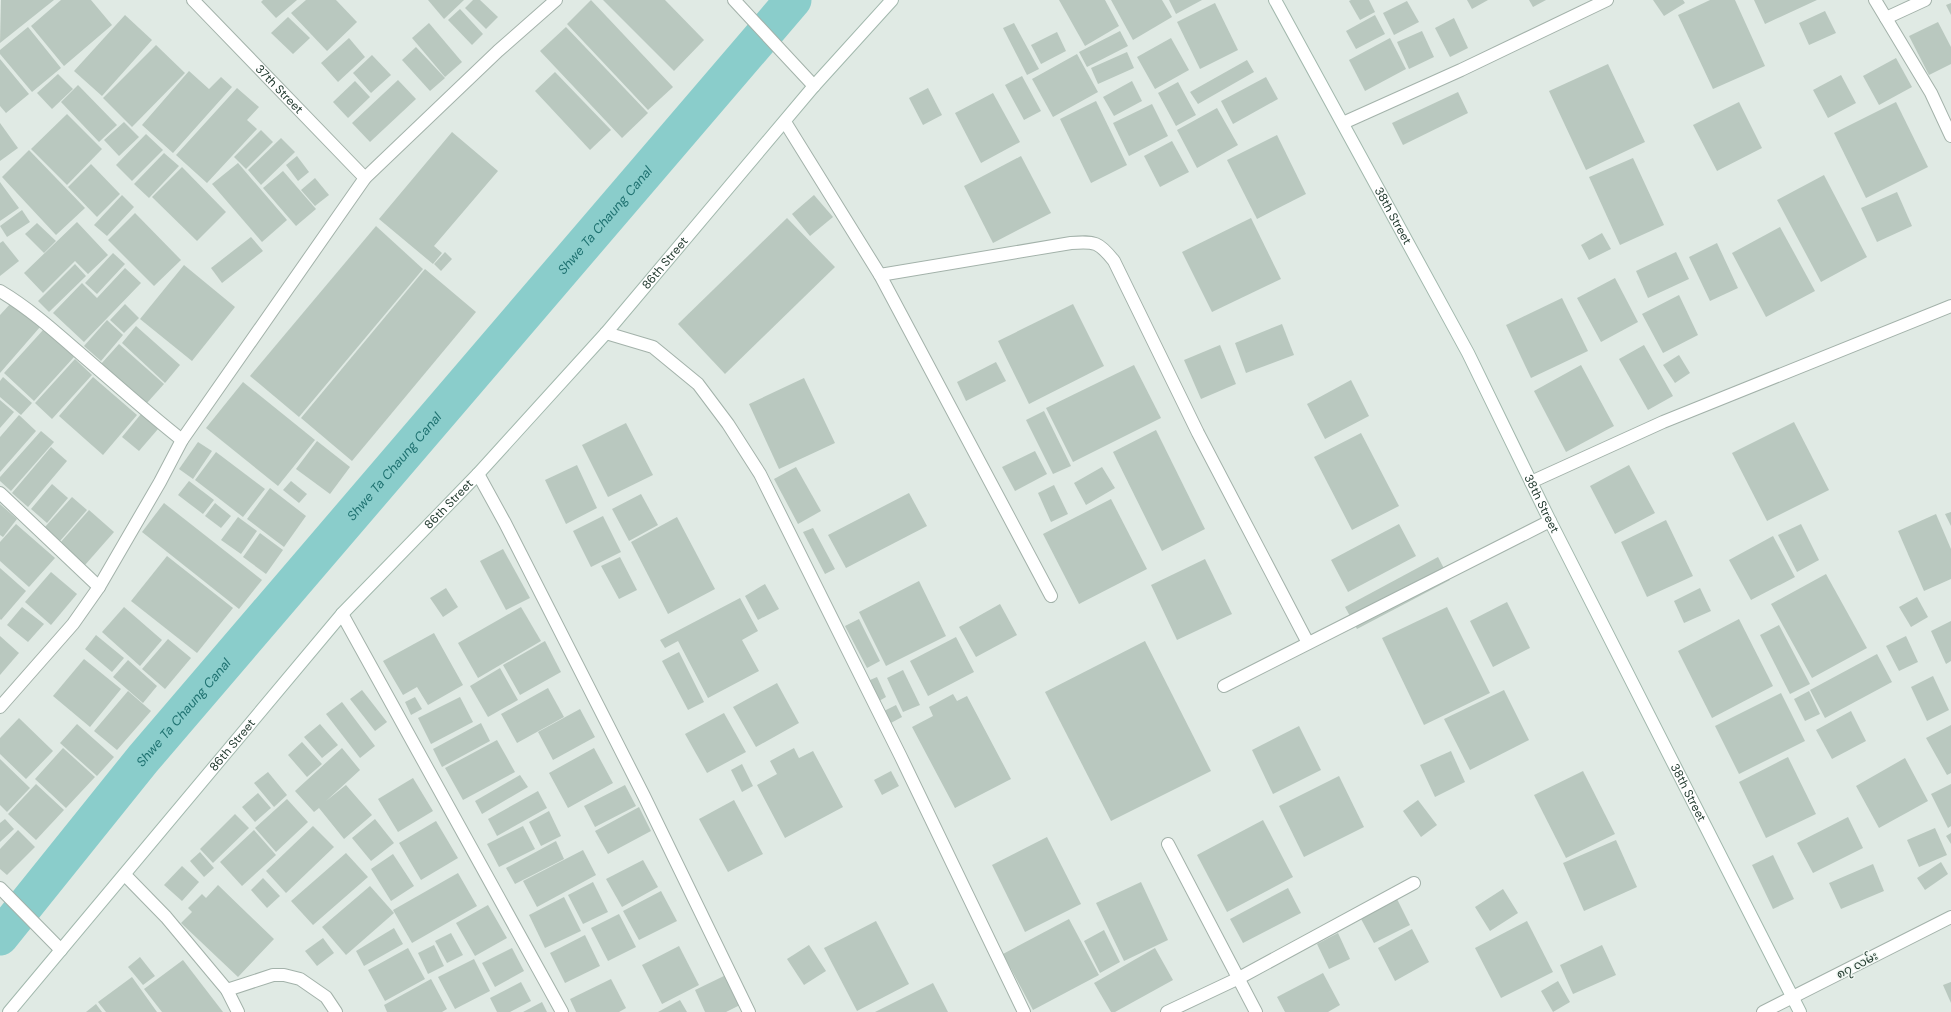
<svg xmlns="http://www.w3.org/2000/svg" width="1951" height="1012" viewBox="0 0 1951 1012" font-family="'DM Sans','Noto Sans Myanmar',sans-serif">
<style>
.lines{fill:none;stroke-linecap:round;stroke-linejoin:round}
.canal{stroke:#8acdcb;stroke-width:37}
.building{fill:#b9c8bf}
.street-casing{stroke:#a3b2aa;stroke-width:14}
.secondary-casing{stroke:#a2b8ad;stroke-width:14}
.street{stroke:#fff;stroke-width:12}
.secondary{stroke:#fff;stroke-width:12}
.labels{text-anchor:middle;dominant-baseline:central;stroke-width:3;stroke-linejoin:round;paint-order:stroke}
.street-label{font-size:12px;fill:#223a2f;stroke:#f0f7f2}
.water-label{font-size:13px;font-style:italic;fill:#1f7271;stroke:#f0f7f2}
</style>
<rect width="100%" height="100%" fill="#e0eae4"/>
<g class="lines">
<path class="canal" id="s1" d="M0 937 143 759 793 0"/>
</g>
<g class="building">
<polygon points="1,0 54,0 0,43"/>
<polygon points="61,0 91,0 112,25 64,66 31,26"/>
<polygon points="263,0 297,0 276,18 261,2"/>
<polygon points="306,0 336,0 357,22 327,51 291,13"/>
<polygon points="428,0 464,0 444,19"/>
<polygon points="473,0 480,0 498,17 486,29 465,8"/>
<polygon points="591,0 673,87 648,110 567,24"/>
<polygon points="603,0 665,0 704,40 674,71"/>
<polygon points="1059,0 1105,0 1119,26 1085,46"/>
<polygon points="1111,0 1162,0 1172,17 1133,40"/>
<polygon points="1169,0 1202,0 1176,14"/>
<polygon points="1351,0 1369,0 1375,12 1360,20 1349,1"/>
<polygon points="1467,0 1488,0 1472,9"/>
<polygon points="1529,0 1546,0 1533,7"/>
<polygon points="1653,0 1683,0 1685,3 1664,16"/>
<polygon points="1710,0 1735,0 1765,66 1713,89 1678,15"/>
<polygon points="1754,0 1817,0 1765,24"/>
<polygon points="1407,1 1419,22 1394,35 1383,13"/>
<polygon points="1215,3 1238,50 1200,69 1177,22"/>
<polygon points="1951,3 1951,15 1946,5"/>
<polygon points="460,9 483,34 472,45 448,20"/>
<polygon points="1825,11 1836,33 1809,45 1799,23"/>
<polygon points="125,15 152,40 102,96 74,71"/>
<polygon points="1375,15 1385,34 1356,49 1346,31"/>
<polygon points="288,17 310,38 293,54 271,33"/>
<polygon points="1454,18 1468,48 1450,57 1435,28"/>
<polygon points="1938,22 1951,47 1951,64 1929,75 1909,36"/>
<polygon points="429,23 462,62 445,77 412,38"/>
<polygon points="1014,23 1039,69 1027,75 1003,28"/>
<polygon points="28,27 61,68 32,92 0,54 0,50"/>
<polygon points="566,27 648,113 622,138 540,51"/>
<polygon points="1120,31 1128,46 1087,67 1079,52"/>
<polygon points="1422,31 1434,57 1409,69 1397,42"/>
<polygon points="1057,32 1066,51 1041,64 1031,45"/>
<polygon points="349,38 365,57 338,82 321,63"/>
<polygon points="1171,38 1189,70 1155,89 1137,57"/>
<polygon points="1390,38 1406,69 1365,91 1349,60"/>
<polygon points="156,45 185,73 132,127 103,98"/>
<polygon points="416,47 445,78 430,91 402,60"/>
<polygon points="1127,52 1134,68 1098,84 1091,68"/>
<polygon points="1077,54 1098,92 1053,117 1032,79"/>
<polygon points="372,55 391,75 371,93 353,73"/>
<polygon points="1896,58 1912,87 1879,105 1863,76"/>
<polygon points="0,59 29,94 6,113 0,106"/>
<polygon points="1247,60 1254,72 1198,104 1190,92"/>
<polygon points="1608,64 1645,142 1586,170 1549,91"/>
<polygon points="189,71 209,89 221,77 232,87 173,153 142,125"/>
<polygon points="555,72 611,130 590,150 535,91"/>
<polygon points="58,74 73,89 52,109 37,93"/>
<polygon points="1841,75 1856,103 1828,118 1813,90"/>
<polygon points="1022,76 1041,111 1024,120 1005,85"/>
<polygon points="1266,77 1278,99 1233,124 1221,101"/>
<polygon points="398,80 416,99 370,142 352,123"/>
<polygon points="355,81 370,97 348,118 333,102"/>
<polygon points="1132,81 1142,101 1114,116 1103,97"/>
<polygon points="1178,82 1196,115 1176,126 1158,93"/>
<polygon points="78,85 117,125 99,142 61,102"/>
<polygon points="237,88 259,107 247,120 257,129 207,183 176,155"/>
<polygon points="928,88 942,115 923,125 909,98"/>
<polygon points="1458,92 1468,113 1403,145 1392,123"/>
<polygon points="993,93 1020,142 981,163 955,113"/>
<polygon points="1096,101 1127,165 1091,183 1060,119"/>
<polygon points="1739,102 1762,148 1717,171 1693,125"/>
<polygon points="1896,102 1928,167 1866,198 1834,133"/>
<polygon points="1152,104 1168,136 1129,156 1113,123"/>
<polygon points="1217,108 1238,145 1197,168 1177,130"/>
<polygon points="67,114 102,149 67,185 31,149"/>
<polygon points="124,122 139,137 119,156 104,140"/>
<polygon points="0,123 18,148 0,161"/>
<polygon points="261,130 273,142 246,169 234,157"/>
<polygon points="452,132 498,171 434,246 442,253 433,264 379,219"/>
<polygon points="146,134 163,150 132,181 116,165"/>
<polygon points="1277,135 1306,194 1257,219 1227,160"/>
<polygon points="281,138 295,152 261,185 248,170"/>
<polygon points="1172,141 1189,172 1160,187 1144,156"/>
<polygon points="29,150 85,208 56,235 2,177"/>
<polygon points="164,153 179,166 149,198 134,184"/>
<polygon points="297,156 309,172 298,181 286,165"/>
<polygon points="1021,156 1051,213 993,243 964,186"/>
<polygon points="1633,158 1664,225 1620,245 1589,177"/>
<polygon points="238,163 287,220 262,242 212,184"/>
<polygon points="91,164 120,194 97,217 68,187"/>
<polygon points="182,167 226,212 197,241 152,197"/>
<polygon points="283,171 316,209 296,226 263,188"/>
<polygon points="1824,175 1867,257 1821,282 1777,200"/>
<polygon points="315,178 329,195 315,206 301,190"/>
<polygon points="0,182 19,208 0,221"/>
<polygon points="1897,192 1912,226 1877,242 1861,208"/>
<polygon points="122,195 134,207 107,236 94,225"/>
<polygon points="814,195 833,217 810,236 792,214"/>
<polygon points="22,210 30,222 7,237 0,226"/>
<polygon points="135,213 181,260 154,286 108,240"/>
<polygon points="787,218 835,267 725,374 678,324"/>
<polygon points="1251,218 1281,279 1212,312 1182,252"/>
<polygon points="77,222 108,255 88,274 75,261 43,293 24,273"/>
<polygon points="37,223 56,241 44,253 25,234"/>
<polygon points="376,226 423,269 299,417 250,376"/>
<polygon points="1780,227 1815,291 1766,317 1732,253"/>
<polygon points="1602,233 1611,249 1589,260 1581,245"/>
<polygon points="251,237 263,251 222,283 211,268"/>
<polygon points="3,241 19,261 0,276 0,243"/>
<polygon points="1717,243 1738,288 1710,301 1689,257"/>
<polygon points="445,252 452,259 441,271 434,264"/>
<polygon points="1676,252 1689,279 1648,298 1636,271"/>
<polygon points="113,253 125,264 97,294 85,283"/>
<polygon points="75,264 86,276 49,312 38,301"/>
<polygon points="184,265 235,307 192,361 140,319"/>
<polygon points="125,268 141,283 84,342 53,313 82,283 97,298"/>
<polygon points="425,269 476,312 352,461 301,418"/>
<polygon points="1615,278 1638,322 1601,342 1577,298"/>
<polygon points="1679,295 1698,335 1663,353 1642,314"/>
<polygon points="1562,298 1588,351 1531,378 1506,325"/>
<polygon points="12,302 40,327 0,373 0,315"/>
<polygon points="125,304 139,318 124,333 110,320"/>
<polygon points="1073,304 1104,366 1029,404 998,341"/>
<polygon points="107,320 123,335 101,361 84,346"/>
<polygon points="1282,324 1294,355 1246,373 1235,343"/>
<polygon points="136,326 180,365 165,383 122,343"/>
<polygon points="44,329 74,357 34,401 4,373"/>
<polygon points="119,344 164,384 146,404 101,364"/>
<polygon points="1220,345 1236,384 1201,399 1184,360"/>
<polygon points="1644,345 1673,396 1648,410 1619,359"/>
<polygon points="1679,355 1690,373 1675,383 1663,365"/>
<polygon points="75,359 92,375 52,419 35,403"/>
<polygon points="996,362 1006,381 966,401 957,382"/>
<polygon points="1134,365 1161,418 1073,462 1046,408"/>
<polygon points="1581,365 1614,426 1566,452 1534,391"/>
<polygon points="3,377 32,403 21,415 0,397 0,381"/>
<polygon points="93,377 137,415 103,455 59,416"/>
<polygon points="804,378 835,443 779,469 749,404"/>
<polygon points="1351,380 1369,416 1325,439 1307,404"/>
<polygon points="243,382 315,440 278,486 206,428"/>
<polygon points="0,400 14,412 0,428"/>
<polygon points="1044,411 1071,466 1053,474 1026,420"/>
<polygon points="141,414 158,429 139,451 122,437"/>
<polygon points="19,415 36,431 0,472 0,437"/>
<polygon points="1794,422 1829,490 1767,521 1732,453"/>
<polygon points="626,423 653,475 608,497 582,445"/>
<polygon points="1156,430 1205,529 1162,551 1113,452"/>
<polygon points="41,431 54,442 11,491 0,481 0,477"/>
<polygon points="1361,433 1399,506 1352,530 1314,457"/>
<polygon points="317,441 350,467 330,494 296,469"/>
<polygon points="198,442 212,451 193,479 179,469"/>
<polygon points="51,447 67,461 28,507 12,493"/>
<polygon points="1035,451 1047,474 1015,491 1002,467"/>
<polygon points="216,452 265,489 243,517 195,480"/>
<polygon points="577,465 597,508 566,524 545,480"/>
<polygon points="1629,465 1655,513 1615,534 1590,486"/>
<polygon points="796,467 821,511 798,524 774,479"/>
<polygon points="1102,467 1115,488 1086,505 1074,483"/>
<polygon points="189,481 214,500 203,514 178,495"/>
<polygon points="291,481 307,494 299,503 283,490"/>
<polygon points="52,484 68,498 47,523 31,509"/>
<polygon points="1054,485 1068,514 1051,522 1038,493"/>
<polygon points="270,488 306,516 284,547 247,519"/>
<polygon points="909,493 927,526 846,568 828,535"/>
<polygon points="641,494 658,525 629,541 612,509"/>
<polygon points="72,497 87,510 60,541 45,527"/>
<polygon points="1111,499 1147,569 1079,604 1043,534"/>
<polygon points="164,503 262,580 239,609 142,532"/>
<polygon points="215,503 231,516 221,528 205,516"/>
<polygon points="0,504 17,519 3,537 0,535"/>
<polygon points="89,510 114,532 85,565 60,543"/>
<polygon points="1951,512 1951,526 1945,514"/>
<polygon points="1936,514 1951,549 1951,579 1924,591 1898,531"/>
<polygon points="603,516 621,552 591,567 573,531"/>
<polygon points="238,517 257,531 241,554 221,540"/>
<polygon points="677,517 715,589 668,614 631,542"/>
<polygon points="1666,520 1693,576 1647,597 1621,542"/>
<polygon points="16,524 55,558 29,587 0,561 0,542"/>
<polygon points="1399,524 1416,556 1348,592 1331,560"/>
<polygon points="1801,524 1819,560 1797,572 1778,535"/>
<polygon points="813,528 835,569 825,574 803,532"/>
<polygon points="260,533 283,550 266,574 243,557"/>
<polygon points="1773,536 1795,577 1751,600 1729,560"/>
<polygon points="503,549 530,598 506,610 480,561"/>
<polygon points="167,556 233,608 197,653 131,601"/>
<polygon points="620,557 637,590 619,599 601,566"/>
<polygon points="1438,557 1450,580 1357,629 1345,607"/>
<polygon points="1205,559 1232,614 1177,640 1151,585"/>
<polygon points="0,568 26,591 1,620 0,619"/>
<polygon points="51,572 77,594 51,625 25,602"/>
<polygon points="1826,574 1867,648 1812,678 1771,604"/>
<polygon points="919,581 946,636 886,666 859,612"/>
<polygon points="765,584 779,609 758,620 745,596"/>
<polygon points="446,588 458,607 443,617 430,598"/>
<polygon points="1700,588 1711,611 1684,623 1674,601"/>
<polygon points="1917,597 1928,617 1911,627 1899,607"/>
<polygon points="740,598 758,631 742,640 759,671 708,698 678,641 665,648 660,640"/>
<polygon points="1507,602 1530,648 1493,667 1470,621"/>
<polygon points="1000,604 1017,635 976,657 959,627"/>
<polygon points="22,607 44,624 28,642 7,625"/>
<polygon points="124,607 162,640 140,666 102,632"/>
<polygon points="521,607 541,641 478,678 458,643"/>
<polygon points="1447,607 1490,693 1424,725 1382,638"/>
<polygon points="859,619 880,661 867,668 845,626"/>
<polygon points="1739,619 1773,686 1712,718 1678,651"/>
<polygon points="1951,621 1951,661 1946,664 1931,631"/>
<polygon points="1779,625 1810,684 1790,694 1760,635"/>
<polygon points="434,633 463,685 428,705 417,687 403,695 383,661"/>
<polygon points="96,635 124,658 112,672 85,649"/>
<polygon points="0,636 19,653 0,675"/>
<polygon points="1906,636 1918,662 1899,671 1886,646"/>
<polygon points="956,637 974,672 928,696 910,661"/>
<polygon points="168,639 191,658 165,689 142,669"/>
<polygon points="545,641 561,672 520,695 503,665"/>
<polygon points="1145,641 1211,771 1111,821 1045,692"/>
<polygon points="679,652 704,702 688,710 662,661"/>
<polygon points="1877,654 1892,682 1825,718 1810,690"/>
<polygon points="84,659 121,689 90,727 53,696"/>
<polygon points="128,660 157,686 143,703 113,677"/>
<polygon points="500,668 518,700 488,717 470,686"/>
<polygon points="903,670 920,705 903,712 887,678"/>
<polygon points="1933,676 1949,710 1927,721 1911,687"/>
<polygon points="877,677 886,697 879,701 870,680"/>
<polygon points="777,683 799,723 756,747 733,707"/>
<polygon points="548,688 564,717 517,743 501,714"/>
<polygon points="362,690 387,722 375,731 350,699"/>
<polygon points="1504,690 1529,740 1470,770 1444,719"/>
<polygon points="128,691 151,711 117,750 94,731"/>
<polygon points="1809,691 1820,714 1805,721 1794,699"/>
<polygon points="1781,693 1805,741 1739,774 1715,726"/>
<polygon points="953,694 957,701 967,696 1011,779 955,808 912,727 933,716 929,707"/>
<polygon points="415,697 422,709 411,715 405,702"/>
<polygon points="460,697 473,722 431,744 418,718"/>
<polygon points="342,702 375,746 360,758 326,714"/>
<polygon points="896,705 902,717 889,724 882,712"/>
<polygon points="580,709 595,737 553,760 538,732"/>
<polygon points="1851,711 1866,741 1832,759 1816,730"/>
<polygon points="724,713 746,752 707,773 685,734"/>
<polygon points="19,718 53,751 26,779 0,754 0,738"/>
<polygon points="481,723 490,741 442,767 433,749"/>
<polygon points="77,724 114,757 97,776 60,743"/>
<polygon points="320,724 338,745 322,758 304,737"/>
<polygon points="1951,725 1951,773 1947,775 1926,738"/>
<polygon points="1299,726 1321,770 1273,794 1252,750"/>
<polygon points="497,740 515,772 463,800 445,768"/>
<polygon points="302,742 322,764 307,777 288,755"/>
<polygon points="63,748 95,777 66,808 35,779"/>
<polygon points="342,748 360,770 326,801 346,785 372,815 344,839 319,808 314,812 295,791"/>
<polygon points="594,748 613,783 568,808 549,773"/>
<polygon points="794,748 799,758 813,751 843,807 785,838 757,785 777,774 770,761"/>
<polygon points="1451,751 1465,782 1435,797 1420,765"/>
<polygon points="1788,757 1816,814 1766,838 1739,782"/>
<polygon points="1905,758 1928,801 1879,828 1856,786"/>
<polygon points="0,759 30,788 7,812 0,805"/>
<polygon points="742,764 753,786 742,792 731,770"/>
<polygon points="891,771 899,786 882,795 874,780"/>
<polygon points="1583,771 1615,834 1566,858 1534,795"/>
<polygon points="268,772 287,795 274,807 254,783"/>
<polygon points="520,775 528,787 482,814 475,801"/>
<polygon points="1339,776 1364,827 1304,857 1279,806"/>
<polygon points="413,778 433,811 398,832 378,799"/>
<polygon points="36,784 64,810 36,840 8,814"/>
<polygon points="1951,784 1951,826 1948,828 1931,794"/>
<polygon points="625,785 636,806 595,827 584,806"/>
<polygon points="538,791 547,808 497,836 488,819"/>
<polygon points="258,793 271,808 255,822 242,807"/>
<polygon points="287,799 308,822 276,852 255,828"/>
<polygon points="734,800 763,854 728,872 699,819"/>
<polygon points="1418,800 1437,825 1421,837 1403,811"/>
<polygon points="639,807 651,831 608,854 595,831"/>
<polygon points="549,811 561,836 541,846 529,822"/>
<polygon points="235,814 249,828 213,863 200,849"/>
<polygon points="1848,817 1863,848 1813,873 1797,843"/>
<polygon points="5,819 14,829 0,842 0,823"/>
<polygon points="375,819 394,843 371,861 352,838"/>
<polygon points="1263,820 1293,877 1227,912 1197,855"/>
<polygon points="436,821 458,858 421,880 399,843"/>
<polygon points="313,826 334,847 286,893 266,871"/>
<polygon points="523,826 535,849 499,867 487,844"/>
<polygon points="1935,828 1947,855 1919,867 1907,840"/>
<polygon points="18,830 35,847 7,875 0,869 0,849"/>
<polygon points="254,830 276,855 242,886 220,862"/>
<polygon points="1951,833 1951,844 1946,836"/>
<polygon points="1047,837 1081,904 1025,932 992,865"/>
<polygon points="1616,840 1637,887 1584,911 1563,863"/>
<polygon points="556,841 564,859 515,884 506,868"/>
<polygon points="583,850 596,875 537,907 523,881"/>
<polygon points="200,852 214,868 204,877 190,861"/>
<polygon points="346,853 368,877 313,925 291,901"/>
<polygon points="393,854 414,886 391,901 371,869"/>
<polygon points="1773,855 1794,899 1773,909 1752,865"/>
<polygon points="643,860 658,887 622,907 606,879"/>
<polygon points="1941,862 1948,874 1925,890 1917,878"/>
<polygon points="1873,864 1884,891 1841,909 1829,883"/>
<polygon points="182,866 199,882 182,901 164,885"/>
<polygon points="458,873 477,906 412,943 393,910"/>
<polygon points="263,878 280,896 267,908 251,890"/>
<polygon points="593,882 608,912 583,924 568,895"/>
<polygon points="1141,882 1168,940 1124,961 1096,903"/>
<polygon points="218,885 274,939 238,977 181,923 192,912 188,908 202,894 206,898"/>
<polygon points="370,886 394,913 346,955 322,927"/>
<polygon points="1288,888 1301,913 1243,943 1230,919"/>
<polygon points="1503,889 1518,913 1490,931 1475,907"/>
<polygon points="661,891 677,921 639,940 623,911"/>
<polygon points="564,897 581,931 545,948 529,915"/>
<polygon points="1396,897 1410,925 1374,943 1360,917"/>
<polygon points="488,905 507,938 475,956 456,923"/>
<polygon points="619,914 636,947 608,961 591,928"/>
<polygon points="1069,919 1099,975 1033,1010 1003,954"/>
<polygon points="876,921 909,984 857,1011 824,948"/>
<polygon points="1527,921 1553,972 1501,998 1475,948"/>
<polygon points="394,928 403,944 364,966 356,951"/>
<polygon points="1412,929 1429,962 1395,981 1378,948"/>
<polygon points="1104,930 1120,962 1100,973 1084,941"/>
<polygon points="451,933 463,955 447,963 435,941"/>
<polygon points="1338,933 1350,959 1329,969 1317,944"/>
<polygon points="585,935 600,966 565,983 550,953"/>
<polygon points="323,938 334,953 317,966 305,951"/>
<polygon points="434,945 444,966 428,974 418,953"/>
<polygon points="809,945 826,971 804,985 787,959"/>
<polygon points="1602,945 1616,975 1573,994 1560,965"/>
<polygon points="679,946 699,985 662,1004 642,965"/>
<polygon points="408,948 425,979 385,1001 368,970"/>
<polygon points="512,948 524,971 495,987 482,963"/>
<polygon points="1155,948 1173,980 1115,1012 1111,1012 1094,983"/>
<polygon points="140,957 155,976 143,985 128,967"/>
<polygon points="474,959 490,991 455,1009 438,977"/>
<polygon points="183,960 223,1012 162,1012 144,989"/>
<polygon points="1323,973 1340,1005 1328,1012 1285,1012 1277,997"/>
<polygon points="726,975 740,1005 726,1012 705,1012 695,990"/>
<polygon points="132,977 157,1012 106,1012 98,1002"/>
<polygon points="431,979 447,1009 442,1012 387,1012 384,1005"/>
<polygon points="611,979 626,1008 619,1012 576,1012 570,999"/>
<polygon points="1558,981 1570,1002 1553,1012 1541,991"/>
<polygon points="521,982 531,1001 510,1012 497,1012 490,998"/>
<polygon points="1951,982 1951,1003 1943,985"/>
<polygon points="933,983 948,1012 875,1012"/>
<polygon points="680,1000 687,1012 658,1012"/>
<polygon points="542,1002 547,1012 523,1012"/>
<polygon points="96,1004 102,1012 86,1012"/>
</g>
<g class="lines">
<defs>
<g id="street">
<path id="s2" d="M193 0 365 178"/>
<polyline points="734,0 814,86"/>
<polyline points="1875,0 1931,93 1951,136"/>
<polyline points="1886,18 1925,0"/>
<polyline points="785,122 880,275 1051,596"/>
<polyline points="1343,123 1461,70 1607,0"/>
<path d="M880 275 1071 243C1095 241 1099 242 1114 261L1198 433 1308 643"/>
<path d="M0 291C27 307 51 328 75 349 110 379 145 411 182 440"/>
<polyline points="606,333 653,347 698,384 728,424 760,474 900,755 1024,1012"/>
<polyline points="478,474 505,523 644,796 749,1012"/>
<polyline points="1531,482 1663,422 1951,306"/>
<polyline points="0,493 99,587"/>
<polyline points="342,614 562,1012"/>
<polyline points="1224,686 1550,521"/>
<polyline points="0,707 73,624 99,587 160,482 182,440 365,178 498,51 556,0"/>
<polyline points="1168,844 1256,1012"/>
<polyline points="125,875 166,917 227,990 238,1012"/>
<polyline points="0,888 61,950"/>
<polyline points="227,990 273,975 284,975 300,979 326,997 336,1012"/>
<polyline points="1167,1012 1239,978 1414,883"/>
<polyline points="1763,1012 1951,917"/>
</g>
<g id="secondary">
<path id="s3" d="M1275 0 1468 353 1550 521 1800 1012"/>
<path id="s4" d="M9 1012 342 614 478 474 606 333 814 86 892 0"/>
</g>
</defs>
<use href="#street" class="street-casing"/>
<use href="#secondary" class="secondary-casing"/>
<use href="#street" class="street"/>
<use href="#secondary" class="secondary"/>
</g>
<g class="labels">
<g class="street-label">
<text stroke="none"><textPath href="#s2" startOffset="124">37th Street</textPath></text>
<text stroke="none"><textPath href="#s3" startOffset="246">38th Street</textPath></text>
<text stroke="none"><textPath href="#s4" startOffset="996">86th Street</textPath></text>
<text stroke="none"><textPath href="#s4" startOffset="672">86th Street</textPath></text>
<text stroke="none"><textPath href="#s3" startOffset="570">38th Street</textPath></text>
<text stroke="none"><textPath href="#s4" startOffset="348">86th Street</textPath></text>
<text stroke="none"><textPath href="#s3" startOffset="894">38th Street</textPath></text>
<text transform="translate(1857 965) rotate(-27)">၈၇ လမ်း</text>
</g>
<g class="water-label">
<text stroke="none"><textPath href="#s1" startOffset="938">Shwe Ta Chaung Canal</textPath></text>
<text stroke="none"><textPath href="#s1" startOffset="614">Shwe Ta Chaung Canal</textPath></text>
<text stroke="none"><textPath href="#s1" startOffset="290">Shwe Ta Chaung Canal</textPath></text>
</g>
</g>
</svg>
